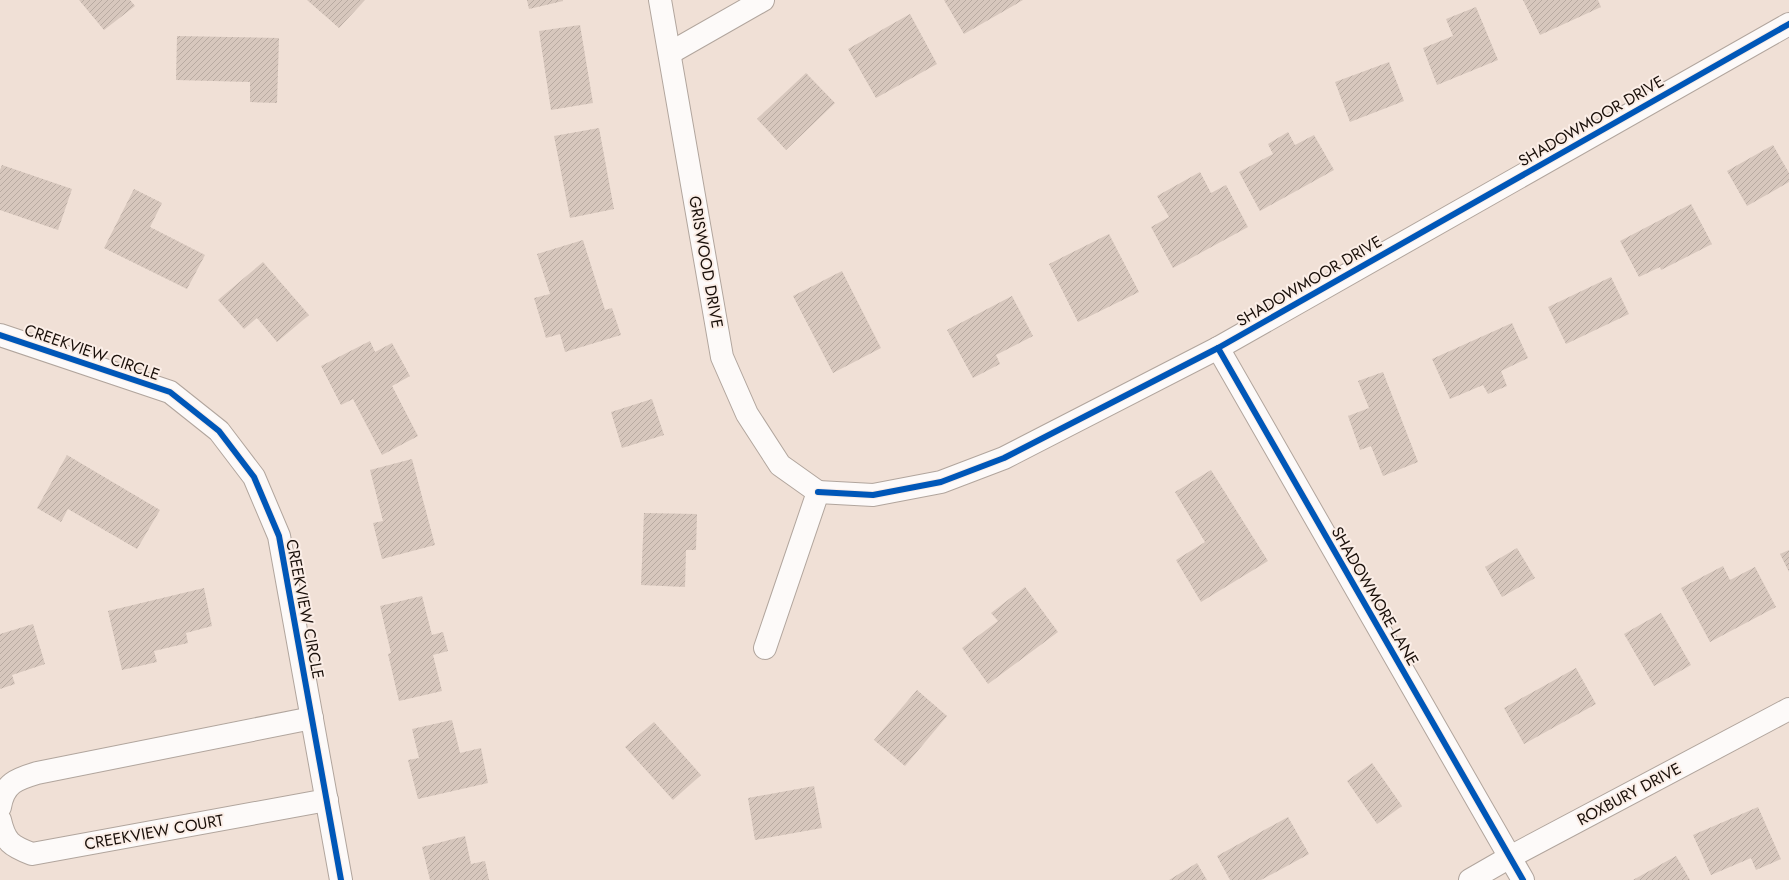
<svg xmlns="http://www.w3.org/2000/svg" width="1789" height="880" viewBox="0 0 1789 880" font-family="Jost,sans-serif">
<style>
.building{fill:url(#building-hatch)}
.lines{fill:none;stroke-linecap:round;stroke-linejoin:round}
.minor-casing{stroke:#b1a59d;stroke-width:24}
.minor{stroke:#fdfaf9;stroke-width:22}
.cycleway-casing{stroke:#fbeee7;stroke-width:8}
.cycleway{stroke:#0057b8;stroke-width:6}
.labels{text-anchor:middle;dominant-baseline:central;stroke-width:4;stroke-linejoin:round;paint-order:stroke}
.street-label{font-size:16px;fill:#190f09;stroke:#fbeee7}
</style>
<defs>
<pattern id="building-hatch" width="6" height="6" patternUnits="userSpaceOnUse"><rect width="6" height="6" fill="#d7c7bd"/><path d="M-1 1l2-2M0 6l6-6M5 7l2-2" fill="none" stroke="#b8aaa1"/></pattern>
</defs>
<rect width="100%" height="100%" fill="#f0e0d6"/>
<g class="building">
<polygon points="79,0 130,0 135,6 104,30"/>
<polygon points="307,0 365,0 339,28"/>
<polygon points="527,0 563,0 563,1 529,9"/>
<polygon points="944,0 1023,0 964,34"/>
<polygon points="1523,0 1598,0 1601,7 1540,35"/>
<polygon points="1476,7 1498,60 1437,85 1423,48 1453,36 1446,19"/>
<polygon points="910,14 937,64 876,98 848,49"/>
<polygon points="580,25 593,103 551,110 539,31"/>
<polygon points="177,36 279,38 277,103 250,102 250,82 176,80"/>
<polygon points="1389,62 1404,101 1350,122 1335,82"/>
<polygon points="806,73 835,103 786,150 757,119"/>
<polygon points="599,128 614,209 570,218 554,136"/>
<polygon points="1288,132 1295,145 1314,135 1334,170 1260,211 1239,172 1273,154 1268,144"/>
<polygon points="1773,145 1789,173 1789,182 1747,206 1727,171"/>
<polygon points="2,165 72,189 58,230 0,210 0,170"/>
<polygon points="1200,172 1211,193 1226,185 1248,227 1173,268 1151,227 1169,217 1157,196"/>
<polygon points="134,189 162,203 150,227 205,255 187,289 104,248"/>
<polygon points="1691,204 1712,244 1661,270 1660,267 1639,277 1620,241"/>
<polygon points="1109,234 1139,292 1078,322 1049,264"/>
<polygon points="583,240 605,310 612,308 621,335 565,352 560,334 546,338 534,298 550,294 537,254"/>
<polygon points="263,262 309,315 277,342 257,318 244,329 218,300"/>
<polygon points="842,271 881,348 833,373 793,296"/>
<polygon points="1611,277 1629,314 1566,344 1548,307"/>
<polygon points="1012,296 1033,336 996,355 1000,364 973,378 947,330"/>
<polygon points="1512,323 1528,358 1501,371 1507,386 1488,394 1483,385 1450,399 1432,359"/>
<polygon points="370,341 375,352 392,343 410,376 392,386 418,436 382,455 353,399 341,405 321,366"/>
<polygon points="1383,372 1418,462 1383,476 1371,446 1360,450 1348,416 1369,408 1358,381"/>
<polygon points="652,399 664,435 622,448 611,412"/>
<polygon points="67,455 160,510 137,549 68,509 61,522 37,508"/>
<polygon points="412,459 435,545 382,559 373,523 383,521 370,470"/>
<polygon points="1211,470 1268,561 1201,602 1176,560 1205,542 1175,492"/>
<polygon points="644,513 697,514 696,550 686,550 685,587 641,585"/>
<polygon points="1517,548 1535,578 1502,597 1485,567"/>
<polygon points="1789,550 1789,572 1780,554"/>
<polygon points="1723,566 1730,580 1755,567 1776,607 1710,642 1681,588"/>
<polygon points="1025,587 1058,632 988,684 962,648 998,621 991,613"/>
<polygon points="204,588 212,626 186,633 188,643 154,651 157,662 122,670 108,611"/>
<polygon points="422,596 432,635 443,632 448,651 433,655 442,691 399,701 388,654 391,653 380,606"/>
<polygon points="1661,613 1691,665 1654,686 1624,634"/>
<polygon points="33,624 45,664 12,675 15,684 0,689 0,634"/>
<polygon points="1576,668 1596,704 1524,744 1504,708"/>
<polygon points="917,690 947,716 905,766 874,740"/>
<polygon points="452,720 460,753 481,748 488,783 418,799 408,760 419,758 412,729"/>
<polygon points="654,722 701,775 673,800 625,747"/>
<polygon points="1372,763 1402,806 1377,824 1347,781"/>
<polygon points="814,786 822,828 755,840 748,798"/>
<polygon points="1758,807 1781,859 1756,870 1751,858 1711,875 1693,835"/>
<polygon points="1288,817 1309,854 1261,880 1230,880 1217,856"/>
<polygon points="465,836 471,864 485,861 489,880 430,880 422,847"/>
<polygon points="1676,856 1690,880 1633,880"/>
<polygon points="1197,863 1207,880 1169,880"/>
</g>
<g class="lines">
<defs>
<g id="minor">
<polyline points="660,0 722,357 747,414 780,465 818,492"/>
<polyline points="670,53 763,0"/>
<polyline points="0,335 170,392 219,431 254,477 279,536 341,880"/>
<polyline points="1218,348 1523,880"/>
<polyline points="818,492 873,495 941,482 1004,458 1218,348 1789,24"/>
<polyline points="765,648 818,492"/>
<path d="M0 807C4 783 17 779 37 773L312 718"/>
<path d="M0 820C5 842 11 846 32 854L327 800"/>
<polyline points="1470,880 1510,857 1789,709"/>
</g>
</defs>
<use href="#minor" class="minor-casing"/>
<use href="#minor" class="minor"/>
<defs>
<g id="cycleway">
<polyline points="0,335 170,392 219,431 254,477 279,536 341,880"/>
<polyline points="1218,348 1523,880"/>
<polyline points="818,492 873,495 941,482 1004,458 1218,348 1789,24"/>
</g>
</defs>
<use href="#cycleway" class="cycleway-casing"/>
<use href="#cycleway" class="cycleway"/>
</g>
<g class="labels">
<g class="street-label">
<text transform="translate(1591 121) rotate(-30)">SHADOWMOOR DRIVE</text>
<text transform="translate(706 262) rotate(80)">GRISWOOD DRIVE</text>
<text transform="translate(1309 281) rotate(-30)">SHADOWMOOR DRIVE</text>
<text transform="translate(92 352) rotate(19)">CREEKVIEW CIRCLE</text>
<text transform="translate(1375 596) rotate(60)">SHADOWMORE LANE</text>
<text transform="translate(305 609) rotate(79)">CREEKVIEW CIRCLE</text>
<text transform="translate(1629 794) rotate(-28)">ROXBURY DRIVE</text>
<text transform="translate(154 832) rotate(-10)">CREEKVIEW COURT</text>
</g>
</g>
</svg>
